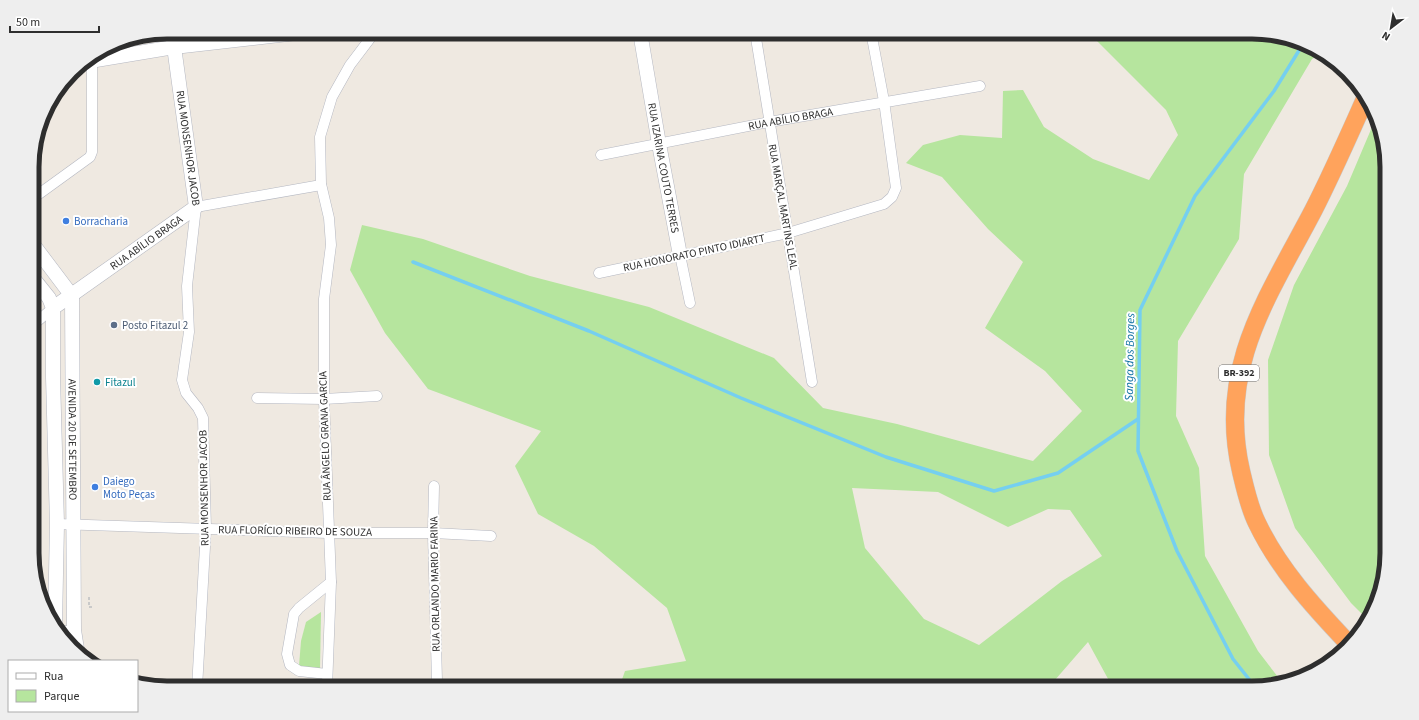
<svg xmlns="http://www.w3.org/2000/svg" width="1419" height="720" viewBox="0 0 1419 720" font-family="'Source Sans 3',sans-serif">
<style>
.green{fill:#b6e59e;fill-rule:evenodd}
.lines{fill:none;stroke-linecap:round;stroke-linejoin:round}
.stream{stroke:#75cff0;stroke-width:3.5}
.street-casing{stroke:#b4b7c1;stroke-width:11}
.secondary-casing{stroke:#b4b7c1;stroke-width:15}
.highway-casing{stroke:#c9c9c9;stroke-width:19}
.path{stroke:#c9c9c9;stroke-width:2;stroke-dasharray:3 2;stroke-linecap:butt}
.street{stroke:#fff;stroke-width:10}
.secondary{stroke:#fff;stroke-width:14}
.highway{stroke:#ffa35c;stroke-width:18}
.shop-dot{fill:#3f7fe0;stroke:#fff;stroke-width:1.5}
.service-dot{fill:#5c6f8a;stroke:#fff;stroke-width:1.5}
.culture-dot{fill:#0f9aa8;stroke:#fff;stroke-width:1.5}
.labels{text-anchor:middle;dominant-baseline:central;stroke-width:4;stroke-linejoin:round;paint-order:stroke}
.shield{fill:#fff;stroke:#6d6d6d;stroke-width:1}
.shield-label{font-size:10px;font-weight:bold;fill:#2e2e2e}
.street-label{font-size:11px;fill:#2e2e2e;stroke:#fff}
.shop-label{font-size:11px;fill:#366cbe;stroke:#fff;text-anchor:start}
.service-label{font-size:11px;fill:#4e5e75;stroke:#fff;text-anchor:start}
.culture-label{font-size:11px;fill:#0d838f;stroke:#fff;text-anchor:start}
.water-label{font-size:12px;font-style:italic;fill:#0d6fa3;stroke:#fff}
.rim{fill:none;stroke:#2e2e2e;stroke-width:5}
</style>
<rect width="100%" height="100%" fill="#efe9e1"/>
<g class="green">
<path d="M1088 32H1252L1311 46 1320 54 1312 59 1244 174 1239 239 1178 341 1176 416 1199 468 1205 556 1258 651 1281 681 1260 688H1113L1088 642 1048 688H619L625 671 686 661 667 608 594 546 538 514 515 466 541 431 428 389 385 333 350 270 362 225 423 239 530 276 649 307 774 358 823 408 897 424 1033 461 1082 411 1045 371 985 328 1023 262 988 229 942 177 906 163 923 145 960 135 1002 138 1003 91 1023 90 1044 127 1093 159 1149 180 1178 135 1166 110ZM852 488 938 492 1008 527 1048 509 1070 510 1102 556 1062 581 979 645 924 619 865 548Z"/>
<polygon points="1375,120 1386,150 1387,553 1373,612 1367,619 1351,603 1295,528 1269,455 1268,360 1294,285 1347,186"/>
<polygon points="321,612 320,670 299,666 301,641 306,622"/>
</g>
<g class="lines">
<g class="stream">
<polyline points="413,262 589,331 741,398 886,457 994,491 1058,473 1138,419"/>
<polyline points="1256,688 1233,659 1177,551 1138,451 1140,310 1195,196 1274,91 1303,44"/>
</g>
<defs>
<g id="street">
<polyline points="755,32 812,382"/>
<path id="s1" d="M601 155 769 122 980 86"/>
<polyline points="32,199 90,157 92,152 92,61"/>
<polyline points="680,255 690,303"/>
<polyline points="599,273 788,233 884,204 892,197 896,188 884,101 871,32"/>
<polyline points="33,325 53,308"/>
<polyline points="257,398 324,399 377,396"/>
<polyline points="434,486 433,533 437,681"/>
<polyline points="57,524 328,533 433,533 491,536"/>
<polyline points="58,632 74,630"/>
<polyline points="327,674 299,671 290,665 287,654 294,614 299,608 331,582"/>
<polyline points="197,688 206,529 203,418 198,408 186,393 182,380 189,332 187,286 196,207 321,185"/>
<polyline points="327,688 331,582 324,399 324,299 331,245 329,218 321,184 320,137 332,97 350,65 375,32"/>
</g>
<g id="secondary">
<path id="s2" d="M640 32 659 144 680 255"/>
<polyline points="84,62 174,47 305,32"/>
<path id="s3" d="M32 243 72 296 74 630 77 649"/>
<polyline points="33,278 49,298 53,308 53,377 57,524 55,624"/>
<path id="s4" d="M53 308 196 207 172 32"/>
</g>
<path id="highway" d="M1347 642C1313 606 1279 569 1257 523 1249 507 1245 488 1241 471 1217 368 1268 297 1313 211 1332 174 1349 135 1366 97"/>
</defs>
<use href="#street" class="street-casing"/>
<use href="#secondary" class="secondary-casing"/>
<use href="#highway" class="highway-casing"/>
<polyline class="path" points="89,597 89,607 93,607"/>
<use href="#street" class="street"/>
<use href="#secondary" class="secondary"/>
<use href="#highway" class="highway"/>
</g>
<g class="shop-dot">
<circle cx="66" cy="221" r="4"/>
<circle cx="95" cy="487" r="4"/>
</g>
<circle class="service-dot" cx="114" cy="325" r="4"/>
<circle class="culture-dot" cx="97" cy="382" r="4"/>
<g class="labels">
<rect class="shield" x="1219" y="365" width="40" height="16" rx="3"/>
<g class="shield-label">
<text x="1239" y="373">BR-392</text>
</g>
<g class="street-label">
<text stroke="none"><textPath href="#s1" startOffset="193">RUA ABÍLIO BRAGA</textPath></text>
<text transform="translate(188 148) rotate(82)">RUA MONSENHOR JACOB</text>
<text stroke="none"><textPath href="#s2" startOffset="138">RUA IZARINA COUTO TERRES</textPath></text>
<text transform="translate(783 207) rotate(80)">RUA MARÇAL MARTINS LEAL</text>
<text stroke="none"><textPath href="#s4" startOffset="114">RUA ABÍLIO BRAGA</textPath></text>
<text transform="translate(694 253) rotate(-12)">RUA HONORATO PINTO IDIARTT</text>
<text transform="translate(325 436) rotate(-92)">RUA ÂNGELO GRANA GARCIA</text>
<text stroke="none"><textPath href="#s3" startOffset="210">AVENIDA 20 DE SETEMBRO</textPath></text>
<text transform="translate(204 488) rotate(-91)">RUA MONSENHOR JACOB</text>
<text transform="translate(295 531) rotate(1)">RUA FLORÍCIO RIBEIRO DE SOUZA</text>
<text transform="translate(435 584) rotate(-91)">RUA ORLANDO MARIO FARINA</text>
</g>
<g class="shop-label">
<text x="74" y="221">Borracharia</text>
<text x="103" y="481">Daiego<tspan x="103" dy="13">Moto Peças</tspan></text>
</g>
<g class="service-label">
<text x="122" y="325">Posto Fitazul 2</text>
</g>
<g class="culture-label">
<text x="105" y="382">Fitazul</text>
</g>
<g class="water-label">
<text transform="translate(1130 357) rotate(-89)">Sanga dos Borges</text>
</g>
</g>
<path d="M0 0H1419V720H0ZM167 39H1252A128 128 0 0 1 1380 167V553A128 128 0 0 1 1252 681H167A128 128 0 0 1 39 553V167A128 128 0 0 1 167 39Z" fill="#eee" fill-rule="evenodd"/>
<path class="rim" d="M167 39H1252A128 128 0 0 1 1380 167V553A128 128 0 0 1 1252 681H167A128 128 0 0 1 39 553V167A128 128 0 0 1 167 39Z"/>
<rect x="8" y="660" width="130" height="52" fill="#ffffff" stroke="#ababab"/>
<rect x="16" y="673" width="20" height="6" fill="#ffffff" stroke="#ababab"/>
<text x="44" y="680" font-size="12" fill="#2e2e2e">Rua</text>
<rect x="16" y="690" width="20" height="12" fill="#b6e59e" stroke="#ababab"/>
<text x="44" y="700" font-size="12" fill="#2e2e2e">Parque</text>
<g transform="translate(1391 28) rotate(211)" stroke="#ffffff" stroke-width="3" paint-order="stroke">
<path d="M0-3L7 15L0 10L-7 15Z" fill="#2e2e2e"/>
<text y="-6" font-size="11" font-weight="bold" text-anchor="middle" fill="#2e2e2e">N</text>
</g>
<path d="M10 26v6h89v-6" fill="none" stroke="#2e2e2e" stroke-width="2"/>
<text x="16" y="26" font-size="12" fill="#2e2e2e" stroke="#ffffff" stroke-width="3" paint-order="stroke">50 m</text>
</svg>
